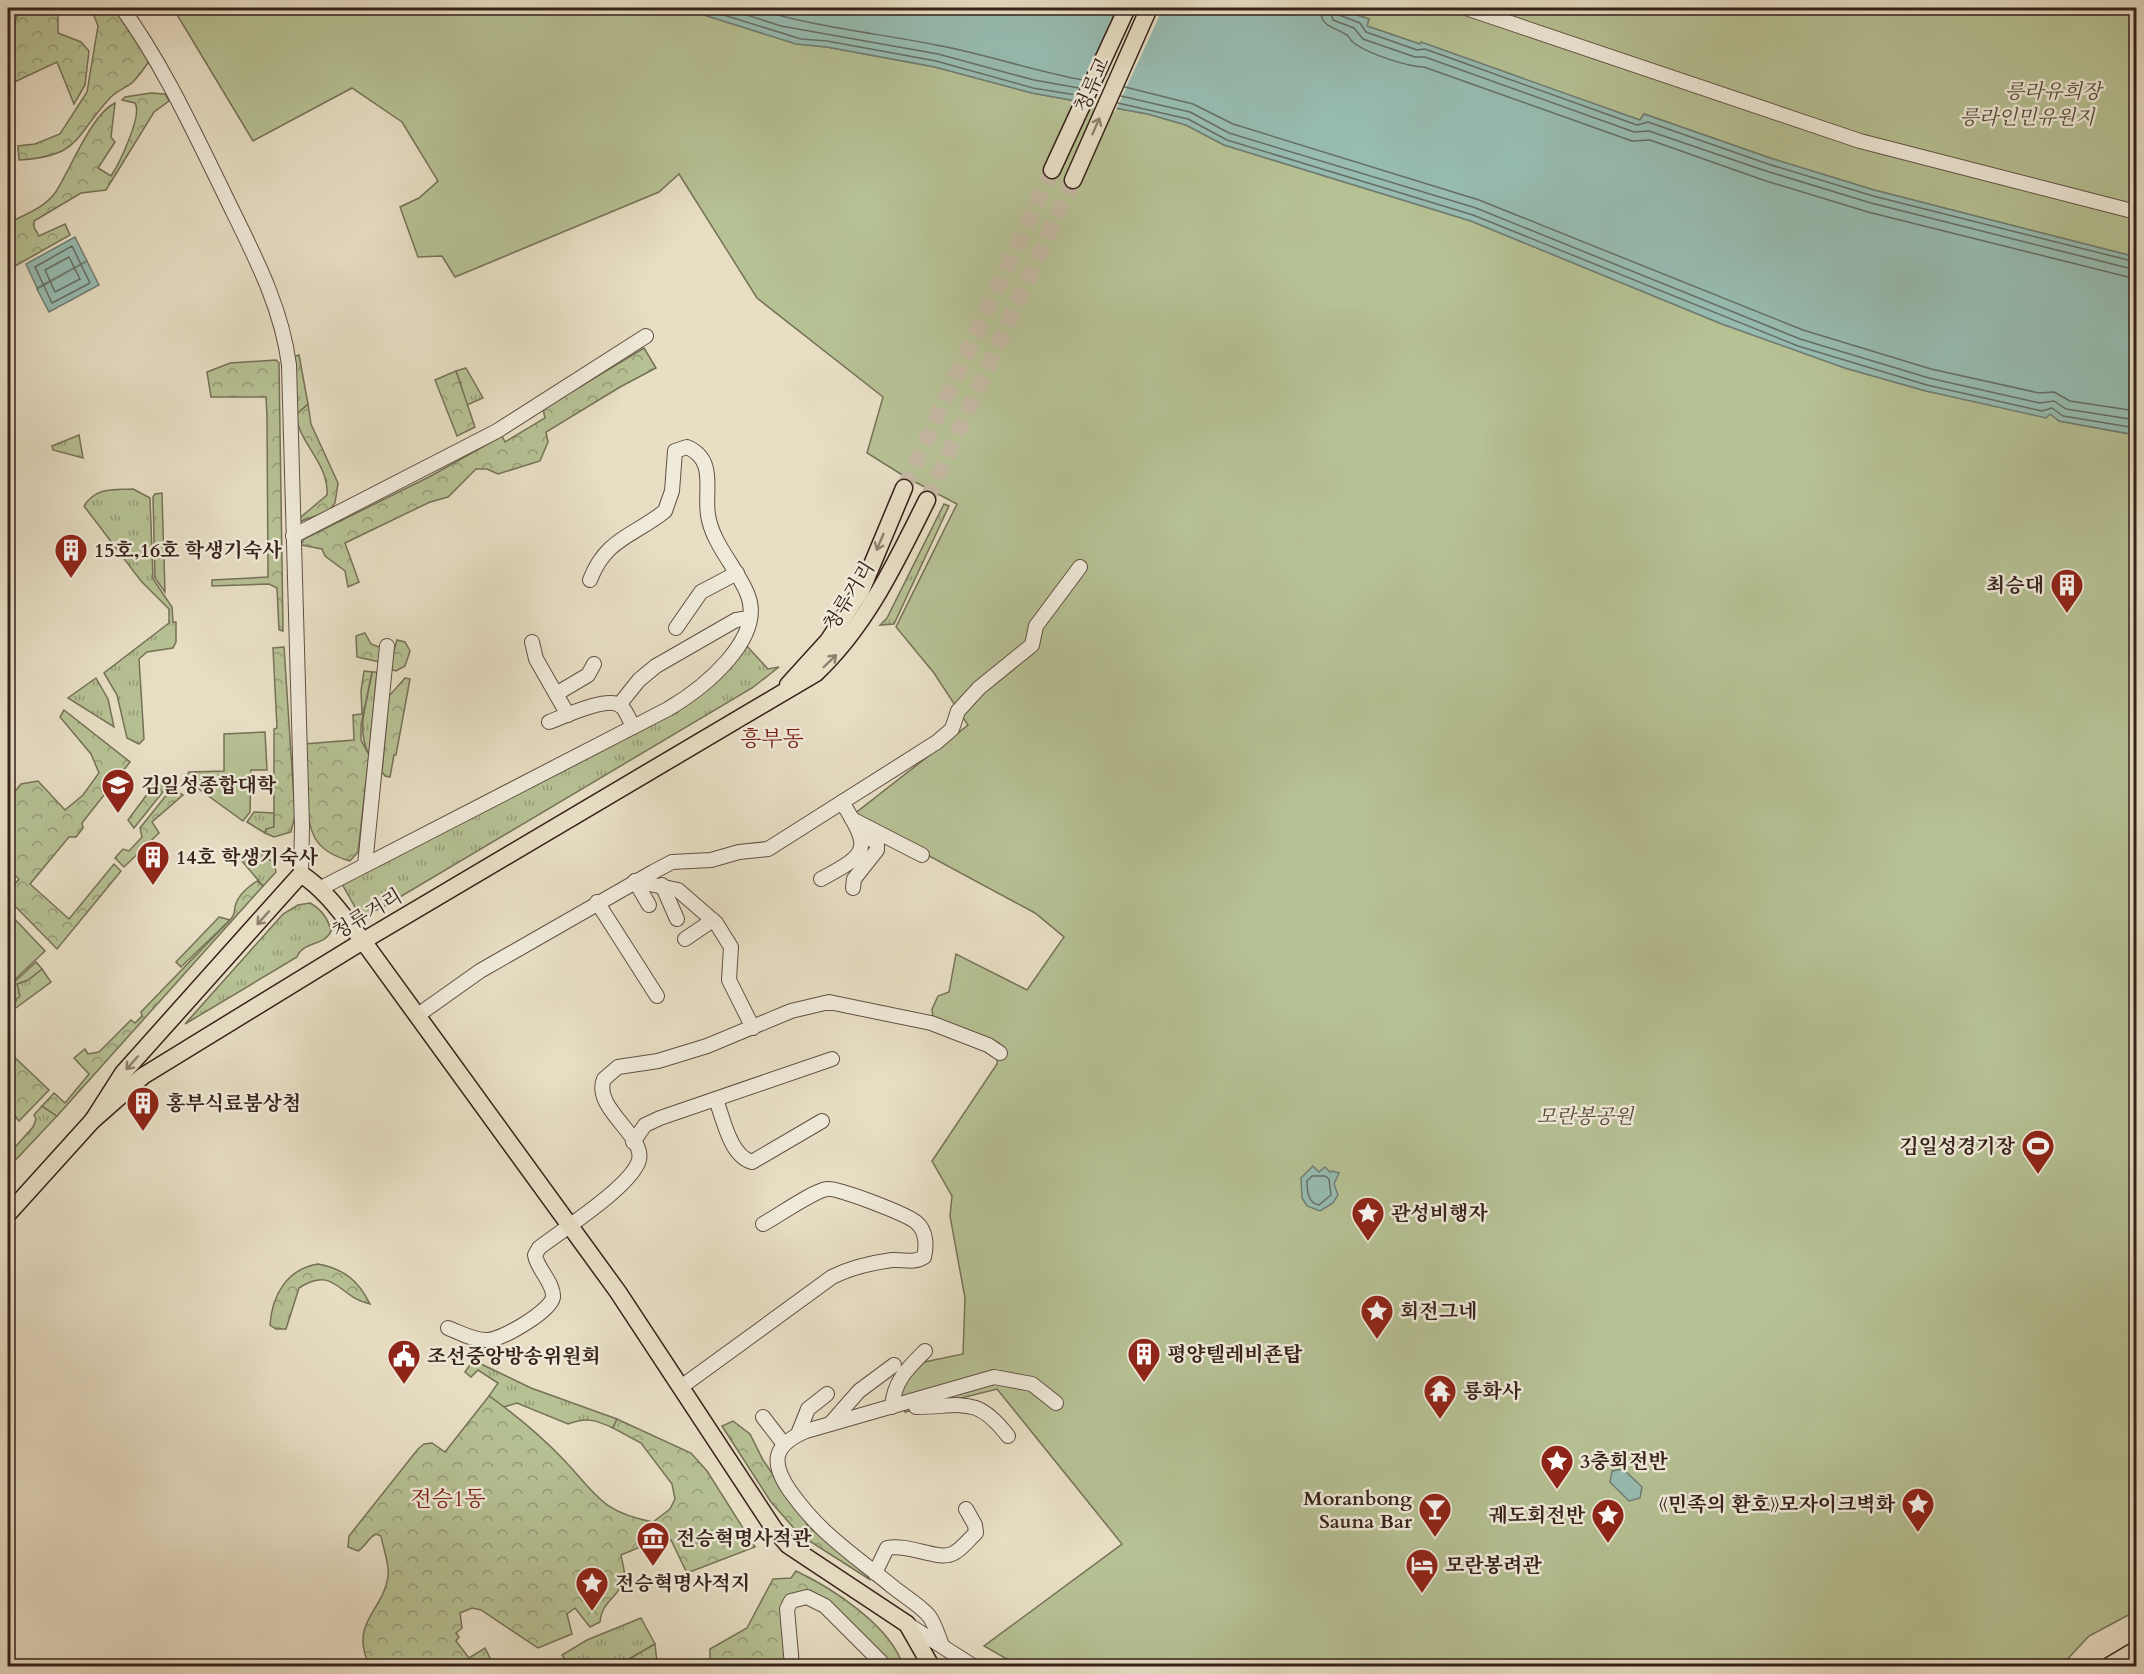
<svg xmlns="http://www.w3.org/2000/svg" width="2144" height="1674" viewBox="0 0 2144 1674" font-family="Cardo,'Noto Serif KR',serif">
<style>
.grass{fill:url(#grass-tufts);stroke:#767157;stroke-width:1.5}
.forest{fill:url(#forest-crowns);stroke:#767157;stroke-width:1.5}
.park{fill:#b6c194;stroke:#767157;stroke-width:1.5}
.water{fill:#97bcb1;stroke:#707e75;stroke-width:1.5}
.pier{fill:#e7dec4}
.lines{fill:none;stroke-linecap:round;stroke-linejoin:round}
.shore{stroke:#666e66;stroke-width:1.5}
.major-tunnel{stroke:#c4b8a2;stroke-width:16;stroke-dasharray:16 8;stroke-linecap:butt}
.minor-casing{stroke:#625044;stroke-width:16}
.major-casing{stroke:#36211a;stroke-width:19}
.minor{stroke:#efead9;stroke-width:14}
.major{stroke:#e7dec4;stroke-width:16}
.oneway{stroke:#8e806f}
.labels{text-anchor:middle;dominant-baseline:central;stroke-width:5;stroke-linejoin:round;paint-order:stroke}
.street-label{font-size:20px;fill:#36211a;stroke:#efead9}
.park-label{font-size:20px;font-style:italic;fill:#564938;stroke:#efead9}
.poi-label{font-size:20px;font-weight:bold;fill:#36211a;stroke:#efead9;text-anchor:start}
.quarter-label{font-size:22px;fill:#7a1f14;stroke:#efead9}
</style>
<defs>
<pattern id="grass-tufts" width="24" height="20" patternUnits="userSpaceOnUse" patternTransform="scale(1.5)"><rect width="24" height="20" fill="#b6c194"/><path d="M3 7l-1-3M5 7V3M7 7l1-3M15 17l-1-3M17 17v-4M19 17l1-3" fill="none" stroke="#959c78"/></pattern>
<pattern id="forest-crowns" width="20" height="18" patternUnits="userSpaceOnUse" patternTransform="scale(1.5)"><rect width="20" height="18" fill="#b6c194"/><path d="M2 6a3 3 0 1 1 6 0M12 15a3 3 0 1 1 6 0" fill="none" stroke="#959c78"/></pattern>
</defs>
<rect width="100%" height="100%" fill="#e7dec4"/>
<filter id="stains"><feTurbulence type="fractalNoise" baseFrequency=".00333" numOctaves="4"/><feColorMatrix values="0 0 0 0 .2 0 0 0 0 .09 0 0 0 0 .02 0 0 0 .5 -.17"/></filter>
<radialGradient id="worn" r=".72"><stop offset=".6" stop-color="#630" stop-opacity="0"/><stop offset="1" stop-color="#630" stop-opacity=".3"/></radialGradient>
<g class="grass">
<polygon points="299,355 308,404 296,415 293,357"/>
<polygon points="466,368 483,398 467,405 456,371"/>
<polygon points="79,435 83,458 53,450 52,446"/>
<path d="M133 489 150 498 153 579 172 607 173 622H176V642L173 648 147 652 139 659 144 739 139 744 127 738 117 695 104 673 169 623V609L141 581 84 506C96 487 112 490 133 489Z"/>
<polygon points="162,493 162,496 165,592 155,578 153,497 155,494"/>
<polygon points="944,504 949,506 894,624 880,625 887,618"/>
<polygon points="745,644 768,669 779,667 752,688 383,907 365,915 355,907 342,884 668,714"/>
<path d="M372 672H377L369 755C355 727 368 701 372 672Z"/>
<polygon points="96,678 108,699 114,727 68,698"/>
<polygon points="254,812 274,813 274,828 266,829 265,833 247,822"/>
<polygon points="256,850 274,863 276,872 263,886 242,861"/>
<path d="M310 903C321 909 328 918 331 931 325 946 303 941 297 957L185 1024 283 914 298 905Z"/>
<polygon points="219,917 230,920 181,967 176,962"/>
<polygon points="42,969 51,982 9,1013 8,1007 16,1001 17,984 28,980"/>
<polygon points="42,1106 57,1116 8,1168 8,1155 33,1127 36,1119 34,1115"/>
<path d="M479 1363 531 1388 617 1419 613 1428C596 1420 587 1417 568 1424L517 1403 504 1407 489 1396 498 1383 478 1370 471 1377 465 1372 470 1365Z"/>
<polygon points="641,1618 655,1644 617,1666 569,1666 562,1655 587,1640"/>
</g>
<g class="forest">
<polygon points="20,8 58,8 58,33 81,42 89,51 85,85 74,104 57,62 8,85 8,33 11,34"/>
<path d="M83 8H114L150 60C145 67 139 76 133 82 126 88 116 91 110 98 73 138 81 156 19 160L18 146 35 144 60 134 87 92 98 26 93 13Z"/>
<path d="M151 93 165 94 169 101 154 112 106 190 81 193 34 221V227L39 236 65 224 70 235 8 270V223C24 215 44 208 55 193 70 171 91 114 115 103L111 137 115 142 98 168 111 176C119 164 143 115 135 103L122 100 125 97Z"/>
<polygon points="644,348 656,368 620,387 546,432 548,442 540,461 498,474 487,469 476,469 448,497 430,502 345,543 359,582 348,587 345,571 325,556 322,549 301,545 304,539 429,477 502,436 505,442 545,418 543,409"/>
<polygon points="276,360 279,363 283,631 279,630 277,588 269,584 212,586 212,580 268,577 267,416 266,397 211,397 207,372 230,363"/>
<polygon points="456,371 475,427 457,436 435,380"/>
<path d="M308 404 311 424 338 483 335 503 329 511 299 522 301 517 327 495C329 463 299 444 296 415Z"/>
<polygon points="365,633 371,644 382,648 380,662 357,657 356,636"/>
<polygon points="397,640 405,642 410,651 405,666 396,671 389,669"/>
<polygon points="284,647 295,815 291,832 274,837 265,833 266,829 274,827 274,729 277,728 273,648"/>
<path d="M364 671 372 672 361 725V740L369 755 358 852 350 861C336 857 322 851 315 838 303 817 306 768 304 744L354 740 353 715 362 714 361 691Z"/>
<polygon points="405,678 410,679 396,755 394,755 390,777 385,776 382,772 389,696"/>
<polygon points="64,710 130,762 82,823 83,828 76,837 69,837 30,884 69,919 114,864 121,871 57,949 8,899 8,892 19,879 8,869 8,800 21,784 38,781 65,810 83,795 99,773 91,754 60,717"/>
<polygon points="153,775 166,783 166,788 134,828 128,820 151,789 149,782"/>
<polygon points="172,788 183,795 152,822 159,833 124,867 115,858 123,849 129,851 142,837 140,828"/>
<path d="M257 881 263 886 57 1116 42 1106 54 1093 65 1103 89 1074 74 1058 85 1049 88 1054 99 1052 131 1020 135 1023 142 1016 141 1012 230 920C235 914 234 913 235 907 237 896 248 887 257 881Z"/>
<polygon points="36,962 42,969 28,980 17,984 20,996 8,1007 8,988"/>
<polygon points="8,1051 49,1090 19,1121 8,1107 8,1084 15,1075 8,1064"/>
<path d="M318 1264C344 1269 358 1280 370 1304 338 1297 335 1265 299 1288L286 1329H276L270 1325C272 1295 287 1269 318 1264Z"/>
<path d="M489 1396C516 1415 541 1436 564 1460 597 1495 601 1512 653 1522L670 1509 675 1499 672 1484 641 1443 613 1428 617 1419 691 1453 707 1471 755 1547 687 1573 671 1540 647 1544 621 1555C622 1562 626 1573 624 1579 619 1598 602 1600 600 1622L590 1627 575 1608 567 1614 572 1634 538 1648 481 1610 472 1608 460 1613 462 1628 456 1633 459 1637 456 1641 469 1658 485 1648 494 1666H394L367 1660C352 1622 383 1610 388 1577 390 1565 383 1548 381 1536L376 1534C368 1538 366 1546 358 1551L348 1547 349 1536 418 1449 424 1444 432 1443 445 1452Z"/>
<polygon points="733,1421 750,1434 763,1460 809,1527 867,1574 869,1579 800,1535 771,1502 722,1426"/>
<path d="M796 1571C832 1588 891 1626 903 1666H893L828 1602 795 1595 788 1666H703L710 1661V1649L747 1628 773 1579 791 1578Z"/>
<polygon points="655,1644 657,1662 651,1666 617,1666"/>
</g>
<g class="park">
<polygon points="173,8 682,8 797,44 827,47 935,67 1032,93 1148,114 1186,125 1224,145 1471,221 1722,324 1845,368 1926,391 2050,413 2059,421 2136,435 2136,1611 2089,1636 2061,1666 1019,1666 984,1646 1122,1544 997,1389 905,1412 899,1390 915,1364 963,1354 965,1298 950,1216 952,1196 932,1161 997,1064 999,1043 933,1018 932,1009 938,996 949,992 956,954 1027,990 1064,937 1035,913 853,815 968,725 934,673 896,627 957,504 904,476 867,453 883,397 757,298 679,174 659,192 455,277 442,256 418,257 400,207 419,198 438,181 402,122 352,88 253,141"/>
<polygon points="1335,8 2136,8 2136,257 1874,190 1770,158 1644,114 1640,120 1367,26 1369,19"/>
<polygon points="265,732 267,770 251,770 250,812 243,821 185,779 189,772 224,771 224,734"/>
<polygon points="8,912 45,951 8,986"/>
</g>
<g class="water">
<polygon points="682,8 1335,8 1369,19 1367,26 1420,44 1421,42 1640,120 1644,114 1770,158 1874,190 2136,257 2136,435 2059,421 2050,414 2046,418 1926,391 1845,368 1722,324 1471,221 1224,145 1186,125 1148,114 1032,93 935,67 827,47 796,44"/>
<polygon points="75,237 87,261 37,288 26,264"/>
<polygon points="87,261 99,285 49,312 37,289"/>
<polygon points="1313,1166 1319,1172 1325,1167 1330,1172 1332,1171 1339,1173 1334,1184 1338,1195 1333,1203 1320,1211 1307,1206 1302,1198 1301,1178"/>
<polygon points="1623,1469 1642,1487 1640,1498 1629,1501 1610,1482 1612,1471"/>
</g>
<polygon class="pier" points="1117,8 1163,8 1115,112 1073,104"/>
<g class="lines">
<g class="shore">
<polyline points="701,8 801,39 827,41 936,61 1033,88 1076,95"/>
<polyline points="725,8 781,26 938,54 1034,80 1079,88"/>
<path d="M754 8C812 27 876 33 936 45 986 54 1033 71 1083 80"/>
<path d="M1320 8C1321 28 1333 26 1347 35 1350 38 1352 43 1357 45 1370 54 1408 67 1424 67L1632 141 1650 140 1763 180 1868 212 2136 279"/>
<polyline points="1329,8 1333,20 1354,28 1363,39 1415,57 1425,57 1634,132 1649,131 1766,171 1871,203 2136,270"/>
<polyline points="1336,8 1339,15 1360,23 1366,32 1417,50 1425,49 1637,125 1648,122 1768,164 1873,196 2136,262"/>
<polyline points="1125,87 1193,104 1233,124 1479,200 1803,330 1931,369 2039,393 2054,392 2070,401 2136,411"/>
<polyline points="1121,96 1190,112 1229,133 1476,208 1800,339 1929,378 2040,403 2054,401 2066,409 2136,420"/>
<polyline points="1118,103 1188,119 1227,140 1473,215 1798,346 1927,385 2042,411 2052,408 2063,416 2136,428"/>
<polygon points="72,246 90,283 52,303 35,267"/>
<polygon points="69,257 80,279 55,292 45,270"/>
<path d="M1312 1176H1325L1329 1179 1331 1195 1319 1205C1308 1203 1307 1191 1307 1181Z"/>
</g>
<g class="major-tunnel">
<polyline points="904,488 1052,170"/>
<polyline points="927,500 1073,180"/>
</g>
<defs>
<g id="minor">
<path d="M122 8C162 63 191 126 221 187 248 244 281 301 289 365L302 827 301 874"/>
<polyline points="1466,8 1860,141 2136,212"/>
<polyline points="293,536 497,431 646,336"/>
<polyline points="676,628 701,592 737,573"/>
<polyline points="532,642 536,659 568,715"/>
<polyline points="556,694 588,675 594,664"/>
<polyline points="619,705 639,680 656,666 736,620 749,618"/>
<path d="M549 722C563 717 608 695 621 706 626 710 630 721 633 727"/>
<polyline points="852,819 922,855"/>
<polyline points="365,865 387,646"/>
<path d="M821 879C870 853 871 849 842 802"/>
<polyline points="635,881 678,890 716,923 731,947 729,980 753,1028"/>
<polyline points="635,881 649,905"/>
<polyline points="662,885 677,919"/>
<path d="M321 888 668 709C702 689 767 638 747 593 736 567 712 543 708 515 704 490 717 460 687 447L675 451 672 491 665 511C634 536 606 538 590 580"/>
<polyline points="853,888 854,879 877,850 877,843 860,832"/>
<polyline points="597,902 657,996"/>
<polyline points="685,939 713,920"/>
<polyline points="418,1015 480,971 653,872 672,862 711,860 739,852 768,849 937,742 952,729 958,711 979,688 1032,645 1036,626 1080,567"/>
<path d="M716 1100C724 1120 730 1156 752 1162L822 1121"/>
<polyline points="633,1142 645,1125 660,1118 832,1059"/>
<path d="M448 1328C461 1333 475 1341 488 1340 503 1339 551 1311 553 1297 554 1283 537 1269 535 1255L539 1248C562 1230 632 1186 639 1160 645 1135 592 1108 604 1079L618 1067 658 1061 707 1046 791 1011 829 1002 931 1023 988 1045 1000 1053"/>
<path d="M681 1387 832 1277C852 1267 870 1263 892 1260 904 1259 913 1264 924 1257 927 1245 926 1231 917 1223 909 1215 837 1187 827 1189 813 1191 778 1216 763 1224"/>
<path d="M892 1407C894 1381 907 1369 925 1351"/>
<path d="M916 1407C961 1407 976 1394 1008 1436"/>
<polyline points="763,1417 783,1443"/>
<polyline points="830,1424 859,1391 894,1365"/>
<polyline points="798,1434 808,1409 827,1394"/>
<path d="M875 1573 887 1548C909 1543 939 1562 954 1553 962 1549 969 1539 976 1533L975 1525 966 1509"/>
<polyline points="907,1624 973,1666"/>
<path d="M942 1645C938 1636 935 1624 929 1616 920 1605 904 1596 893 1587 854 1555 820 1534 790 1491 770 1462 773 1445 806 1431L994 1377 1032 1384 1056 1403"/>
<polyline points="792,1666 787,1609 791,1601 807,1597 825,1606 885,1666"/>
</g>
<g id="major">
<polyline points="1052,170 1127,8"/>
<polyline points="1073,180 1149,8"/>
<polyline points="788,685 828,641 861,591 904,488"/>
<path d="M93 1120 123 1073 301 874C327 891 344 917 363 941L618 1292 774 1529 788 1545 907 1624 931 1666"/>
<path d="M8 1214 93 1120 143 1076 363 941 816 673C867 625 896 562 927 500"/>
<polyline points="2109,1666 2136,1650"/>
</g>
</defs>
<use href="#minor" class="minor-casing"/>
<use href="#major" class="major-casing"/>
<use href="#minor" class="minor"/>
<use href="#major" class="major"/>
</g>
<defs><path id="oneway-shaft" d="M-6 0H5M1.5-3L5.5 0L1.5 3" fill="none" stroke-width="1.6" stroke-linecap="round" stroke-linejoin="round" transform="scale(1.5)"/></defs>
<g class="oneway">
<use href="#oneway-shaft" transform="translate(1096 126) rotate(-66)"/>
<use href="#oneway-shaft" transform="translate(880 542) rotate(113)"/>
<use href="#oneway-shaft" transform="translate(830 661) rotate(-44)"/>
<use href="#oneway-shaft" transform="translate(263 918) rotate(132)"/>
<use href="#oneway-shaft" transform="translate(132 1063) rotate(132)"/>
</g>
<defs>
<symbol id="building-pin" viewBox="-11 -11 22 30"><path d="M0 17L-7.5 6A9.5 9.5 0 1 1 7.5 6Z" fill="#8f2418" stroke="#efead9"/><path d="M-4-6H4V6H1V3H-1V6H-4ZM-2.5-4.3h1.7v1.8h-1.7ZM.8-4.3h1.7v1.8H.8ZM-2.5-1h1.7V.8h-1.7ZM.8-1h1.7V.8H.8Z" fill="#fff"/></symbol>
<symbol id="university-pin" viewBox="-11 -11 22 30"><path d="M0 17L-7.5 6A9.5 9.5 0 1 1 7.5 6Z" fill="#8f2418" stroke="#efead9"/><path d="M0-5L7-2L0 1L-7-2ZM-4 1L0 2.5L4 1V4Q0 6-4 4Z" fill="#fff"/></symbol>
<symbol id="stadium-pin" viewBox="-11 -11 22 30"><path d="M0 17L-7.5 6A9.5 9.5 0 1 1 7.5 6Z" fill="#8f2418" stroke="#efead9"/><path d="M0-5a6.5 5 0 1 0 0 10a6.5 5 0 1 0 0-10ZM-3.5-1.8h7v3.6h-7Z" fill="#fff"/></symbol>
<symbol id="sight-pin" viewBox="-11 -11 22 30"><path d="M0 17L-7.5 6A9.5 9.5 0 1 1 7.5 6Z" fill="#8f2418" stroke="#efead9"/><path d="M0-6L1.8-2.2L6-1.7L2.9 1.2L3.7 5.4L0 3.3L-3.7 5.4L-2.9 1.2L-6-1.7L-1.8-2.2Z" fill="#fff"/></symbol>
<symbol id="civic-pin" viewBox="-11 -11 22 30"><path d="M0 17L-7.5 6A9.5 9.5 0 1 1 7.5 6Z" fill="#8f2418" stroke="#efead9"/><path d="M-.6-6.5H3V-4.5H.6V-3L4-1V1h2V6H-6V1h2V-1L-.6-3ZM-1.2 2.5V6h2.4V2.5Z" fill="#fff"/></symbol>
<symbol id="temple-pin" viewBox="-11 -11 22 30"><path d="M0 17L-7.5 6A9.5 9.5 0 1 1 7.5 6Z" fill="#8f2418" stroke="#efead9"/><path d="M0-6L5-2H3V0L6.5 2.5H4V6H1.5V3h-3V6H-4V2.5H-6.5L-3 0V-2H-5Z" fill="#fff"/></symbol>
<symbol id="bar-pin" viewBox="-11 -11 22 30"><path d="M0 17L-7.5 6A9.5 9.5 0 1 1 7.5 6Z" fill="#8f2418" stroke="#efead9"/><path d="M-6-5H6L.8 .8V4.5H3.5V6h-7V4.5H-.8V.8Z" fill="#fff"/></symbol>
<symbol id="museum-pin" viewBox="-11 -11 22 30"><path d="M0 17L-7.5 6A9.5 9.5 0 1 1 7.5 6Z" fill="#8f2418" stroke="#efead9"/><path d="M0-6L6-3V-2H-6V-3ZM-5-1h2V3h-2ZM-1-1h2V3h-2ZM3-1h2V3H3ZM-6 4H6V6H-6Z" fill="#fff"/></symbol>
<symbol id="hotel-pin" viewBox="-11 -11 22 30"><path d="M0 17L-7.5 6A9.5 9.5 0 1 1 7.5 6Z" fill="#8f2418" stroke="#efead9"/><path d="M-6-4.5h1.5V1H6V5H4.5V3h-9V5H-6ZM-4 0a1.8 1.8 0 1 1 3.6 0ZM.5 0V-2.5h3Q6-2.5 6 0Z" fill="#fff"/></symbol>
</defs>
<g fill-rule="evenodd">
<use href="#building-pin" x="52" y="531" width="38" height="52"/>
<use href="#building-pin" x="2048" y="566" width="38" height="52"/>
<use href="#university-pin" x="99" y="766" width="38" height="52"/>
<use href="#building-pin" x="134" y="838" width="38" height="52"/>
<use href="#building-pin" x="124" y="1084" width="38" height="52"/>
<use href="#stadium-pin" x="2019" y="1127" width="38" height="52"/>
<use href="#sight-pin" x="1349" y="1194" width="38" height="52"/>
<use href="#sight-pin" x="1358" y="1292" width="38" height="52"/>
<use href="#building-pin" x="1125" y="1335" width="38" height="52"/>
<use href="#civic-pin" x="385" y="1337" width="38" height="52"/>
<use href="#temple-pin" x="1421" y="1372" width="38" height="52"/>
<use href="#sight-pin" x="1538" y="1442" width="38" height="52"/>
<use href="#sight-pin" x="1899" y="1485" width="38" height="52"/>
<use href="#bar-pin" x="1416" y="1490" width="38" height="52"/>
<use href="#sight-pin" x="1589" y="1496" width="38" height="52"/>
<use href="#museum-pin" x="634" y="1519" width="38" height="52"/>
<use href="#hotel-pin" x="1403" y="1546" width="38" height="52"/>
<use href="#sight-pin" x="573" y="1564" width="38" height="52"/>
</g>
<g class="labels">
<g class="street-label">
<text transform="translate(1092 85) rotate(-66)">청류교</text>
<text transform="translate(849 596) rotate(-58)">청류거리</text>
<text transform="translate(367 914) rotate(-31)">청류거리</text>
</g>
<g class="park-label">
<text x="2053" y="91">릉라유희장</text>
<text x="2027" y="117">릉라인민유원지</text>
<text x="1585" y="1116">모란봉공원</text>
</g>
<g class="poi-label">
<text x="94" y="550">15호,16호 학생기숙사</text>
<text x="2044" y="585" text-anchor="end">최승대</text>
<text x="141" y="785">김일성종합대학</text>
<text x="176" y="857">14호 학생기숙사</text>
<text x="166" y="1103">홍부식료붐상첨</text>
<text x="2015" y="1146" text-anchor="end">김일성경기장</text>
<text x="1391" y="1213">관성비행자</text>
<text x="1400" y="1311">회전그네</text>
<text x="1167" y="1354">평양텔레비죤탑</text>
<text x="427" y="1356">조선중앙방송위원회</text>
<text x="1463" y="1391">룡화사</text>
<text x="1580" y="1461">3충회전반</text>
<text x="1412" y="1498" text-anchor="end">Moranbong<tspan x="1412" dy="23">Sauna Bar</tspan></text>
<text x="1895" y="1504" text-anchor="end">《민족의 환호》모자이크벽화</text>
<text x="1585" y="1515" text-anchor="end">궤도회전반</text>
<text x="676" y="1538">전승혁명사적관</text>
<text x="1445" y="1565">모란봉려관</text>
<text x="615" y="1583">전승혁명사적지</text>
</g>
<g class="quarter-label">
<text x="772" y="739">흥부동</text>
<text x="448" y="1499">전승1동</text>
</g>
</g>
<rect width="2144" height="1674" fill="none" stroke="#e7dec4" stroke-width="30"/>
<rect x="9" y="9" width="2126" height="1656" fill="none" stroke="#36211a" stroke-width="3"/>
<rect x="15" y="15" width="2114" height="1644" fill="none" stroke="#36211a" stroke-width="1.5"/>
<rect width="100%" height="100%" filter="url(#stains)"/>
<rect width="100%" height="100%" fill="url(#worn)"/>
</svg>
